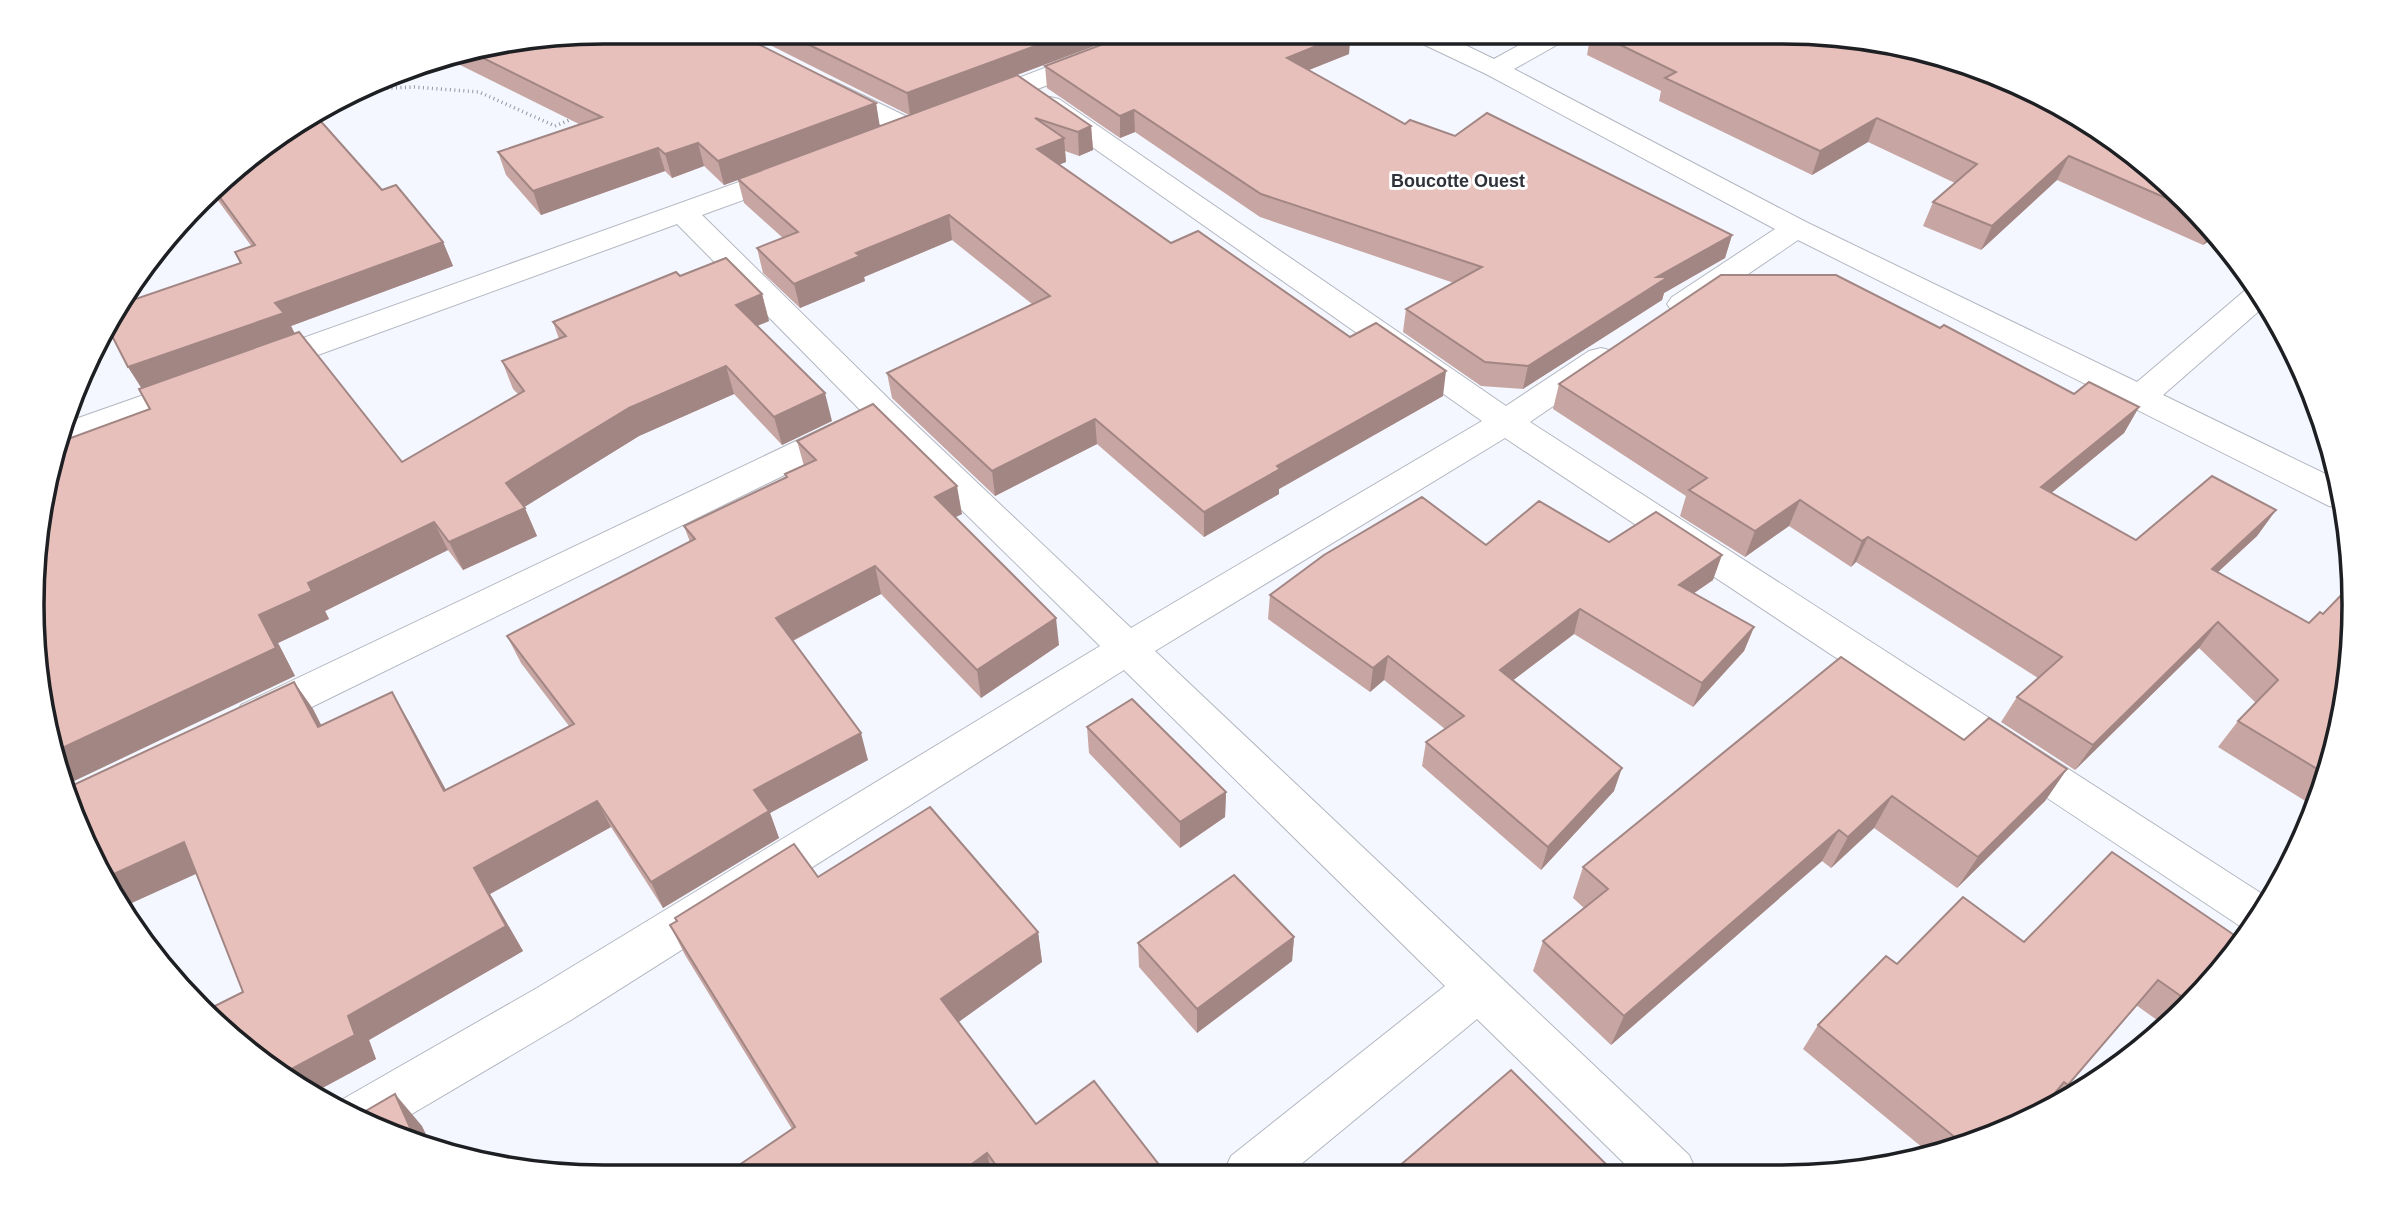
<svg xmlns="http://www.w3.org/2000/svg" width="2386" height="1209" viewBox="0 0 2386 1209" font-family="Arial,sans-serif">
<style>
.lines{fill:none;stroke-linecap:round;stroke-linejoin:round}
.street-casing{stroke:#b3b7c0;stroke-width:2}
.path{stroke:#94979d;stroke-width:3.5;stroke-dasharray:1 3.5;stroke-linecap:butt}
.street{fill:#fff;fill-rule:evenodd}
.wall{fill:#c7a5a2}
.shaded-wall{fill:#a28684}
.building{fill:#e7c0bc;stroke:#a28684;stroke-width:2}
.labels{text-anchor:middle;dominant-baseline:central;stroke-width:6;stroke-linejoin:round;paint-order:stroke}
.far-neighbourhood-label{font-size:18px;font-weight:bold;fill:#2f3239;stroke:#fff}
.rim{fill:none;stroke:#1d1f22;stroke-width:3.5}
</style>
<rect width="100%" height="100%" fill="#f4f7ff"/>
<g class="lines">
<defs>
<g id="street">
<polygon points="1140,32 1175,32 1172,37 991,107 982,109 973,107 969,101 973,95"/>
<polygon points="1405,32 1438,32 1494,59 1543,32 1574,32 1571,37 1514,69 1806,222 2137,382 2249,287 2255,286 2267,304 2163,395 2338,480 2345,509 2329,506 1798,240 1694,311 1683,313 1672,311 1667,304 1672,297 1775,229 1486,74 1408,37"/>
<polygon points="831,80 920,123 924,129 920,135 910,137 900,135 822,94 818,88 822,82"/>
<polygon points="1050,97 1059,99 1506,406 1589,351 1601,348 1613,351 1617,358 1613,365 1530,422 2270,899 2249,932 1505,438 1155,651 1689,1155 1697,1173 1634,1173 1477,1019 1289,1174 1223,1174 1231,1156 1445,986 1124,670 571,1020 383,1131 351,1119 334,1106 336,1103 537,988 1100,646 871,421 677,224 274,371 262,374 250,371 246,364 250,357 781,167 791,165 801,167 805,173 801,179 702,215 895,405 1131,628 1482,421 1041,111 1037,105 1041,99"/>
<polygon points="195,377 207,381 212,388 207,395 71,445 56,448 64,423"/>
<polygon points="848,419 860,422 865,430 860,438 271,727 256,732 241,727 235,716 241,705 836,422"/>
</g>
</defs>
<use href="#street" class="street-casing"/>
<polyline class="path" points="369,89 414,87 479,92 555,126 572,119"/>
<use href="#street" class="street"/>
</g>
<g class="wall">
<polygon points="605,32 876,103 879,126 909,115 758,39 757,32 1132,32 1017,75 1091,126 1093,150 1079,156 1065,151 1066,162 1059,164 1171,243 1350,337 1443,396 1279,489 1279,494 1204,537 1097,444 995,496 892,398 887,373 1032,304 952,240 864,277 865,281 800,308 763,273 757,248 783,238 744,203 738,180 724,185 704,166 672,178 665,171 541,215 506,175 498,152 579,124 446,58"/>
<polygon points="1591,32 1819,33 2130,150 2212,226 2218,235 2203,245 2057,180 1981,250 1923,226 1933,202 1955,183 1868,142 1812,175 1659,101 1661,91 1587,55"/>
<polygon points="1349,54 1309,70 1405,124 1732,235 1725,258 1664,293 1662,300 1523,389 1481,386 1403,332 1406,309 1454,283 1260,217 1135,132 1120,138 1047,88 1045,66"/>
<polygon points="328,111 330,116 319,119 382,190 443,242 453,266 291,326 295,334 402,462 518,394 513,389 502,361 559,339 553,322 680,276 762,294 769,321 757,326 832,421 782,445 734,394 639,436 524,507 537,536 463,570 448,550 325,611 329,619 278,643 295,676 49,512 150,409 142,388 128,367 240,263 235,252 252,247 214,195 255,150"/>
<polygon points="1940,328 2074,394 2139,407 2124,433 2051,493 2136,540 2276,510 2257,536 2218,572 2335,752 2315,807 2218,747 2238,721 2256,703 2199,648 2075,770 2001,722 2017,697 2038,678 1856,562 1851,567 1789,526 1745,557 1680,516 1686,496 1553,409 1559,384"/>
<polygon points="797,441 962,514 955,517 1059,645 981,698 881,594 793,641 868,760 770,813 779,838 663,908 611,827 490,894 523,951 369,1040 376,1059 315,1092 203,1012 243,992 196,873 125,906 294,682 313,709 321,725 408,720 446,790 569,726 521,663 507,636 690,542 684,526 786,477 785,474 804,466"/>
<polygon points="1609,542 1713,580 1694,593 1754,627 1744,651 1693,707 1574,634 1513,680 1614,791 1541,870 1422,766 1426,742 1445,729 1384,680 1370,692 1268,619 1270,595 1486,545"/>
<polygon points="1087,727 1226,792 1225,817 1180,848 1089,753"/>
<polygon points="1964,740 2067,769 2045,801 1957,888 1874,828 1831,868 1822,861 1611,1045 1533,971 1543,941 1584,908 1573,898 1583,867"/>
<polygon points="818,877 1038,932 1042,962 958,1022 1036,1124 1167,1175 723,1176 792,1129 685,955 670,925"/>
<polygon points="1294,937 1292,961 1197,1033 1139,967 1138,943"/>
<polygon points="2024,942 2236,954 2164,1025 2136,1005 2068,1085 2046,1108 2044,1106 2000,1134 1929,1153 1803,1049 1818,1025 1897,964"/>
</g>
<g class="shaded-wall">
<polygon points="1073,32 1132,32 910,115 907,93"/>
<polygon points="1351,32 1349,54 1286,79 1287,58"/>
<polygon points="876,103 880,127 724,185 718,161"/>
<polygon points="1134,110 1135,132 1120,138 1120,116"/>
<polygon points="328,111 330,116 312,122 311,120"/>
<polygon points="1877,118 1868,142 1812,175 1820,151"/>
<polygon points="1091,126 1093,150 1079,156 1078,132"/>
<polygon points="1064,138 1066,162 1039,173 1037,149"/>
<polygon points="698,143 704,166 672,178 665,154"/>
<polygon points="658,148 665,171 541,215 533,191"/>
<polygon points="2069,156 2057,180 1981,250 1992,226"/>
<polygon points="949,215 952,240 864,277 865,281 800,308 794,284 856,253"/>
<polygon points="2213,228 2218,235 2203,245"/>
<polygon points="1732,235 1725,258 1664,293 1662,300 1523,389 1528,366 1657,277"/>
<polygon points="443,242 453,266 291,326 297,338 144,392 128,367 275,303"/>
<polygon points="762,294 769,321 743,332 736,305"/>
<polygon points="726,366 734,394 639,436 518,511 506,483 629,408"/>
<polygon points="1446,371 1443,396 1279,489 1279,494 1204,537 1204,512 1277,466"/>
<polygon points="825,393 832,421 782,445 774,417"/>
<polygon points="2139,407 2124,433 2027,513 2041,487"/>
<polygon points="1095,419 1097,444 995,496 992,471"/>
<polygon points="957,486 962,514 940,525 935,497"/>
<polygon points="1800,500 1789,526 1745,557 1755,531"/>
<polygon points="525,508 537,536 463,570 449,542"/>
<polygon points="2276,510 2257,536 2193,595 2212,569"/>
<polygon points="434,522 448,550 325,611 329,619 278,643 295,676 68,784 58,750 308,583"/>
<polygon points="1868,537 1856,562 1851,567 1862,541"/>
<polygon points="1722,555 1713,580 1671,609 1679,585"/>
<polygon points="875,566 881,594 784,645 776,618"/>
<polygon points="1580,609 1574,634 1495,694 1500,670"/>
<polygon points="1056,618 1059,645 981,698 977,670"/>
<polygon points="2218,622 2199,648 2075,770 2093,745"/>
<polygon points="1754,627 1744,651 1693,707 1702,683"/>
<polygon points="1388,656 1384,680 1370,692 1373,668"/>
<polygon points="294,682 313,709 336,754 318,727"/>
<polygon points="392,692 408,720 461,818 444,791"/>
<polygon points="861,733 868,760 770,813 779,838 663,908 651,882 754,790"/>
<polygon points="1622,768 1614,791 1541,870 1548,847"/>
<polygon points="2067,769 2045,801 1957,888 1978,857"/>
<polygon points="1226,792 1225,817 1180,848 1180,822"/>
<polygon points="1892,796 1874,828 1831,868 1848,837"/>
<polygon points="597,801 611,827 490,894 523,951 369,1040 376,1059 315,1092 286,1072 348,1016 474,868"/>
<polygon points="1839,830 1822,861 1611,1045 1624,1016"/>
<polygon points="184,842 207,869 125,906 105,878"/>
<polygon points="1038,932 1042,962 949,1029 941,999"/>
<polygon points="1294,937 1292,961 1197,1033 1197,1009"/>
<polygon points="395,1094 422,1126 433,1149 417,1143"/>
<polygon points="987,1153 992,1175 957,1175"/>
</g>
<g class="building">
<polygon points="605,32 734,32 876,103 718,161 698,143 665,154 658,148 533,191 498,152 602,117 473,53"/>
<polygon points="783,32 1073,32 907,93"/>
<polygon points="1135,32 1351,32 1287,58 1405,124 1410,120 1455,136 1487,113 1732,235 1657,277 1668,277 1528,366 1485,362 1406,309 1482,267 1261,194 1134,110 1120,116 1045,66"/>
<polygon points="1594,32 1819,33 1929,51 2035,90 2130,150 2196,211 2069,156 1992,226 1933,202 1977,164 1877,118 1820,151 1665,78 1676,72"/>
<polygon points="1017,75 1091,126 1078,132 1035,118 1064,138 1037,149 1171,243 1198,231 1350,337 1376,323 1446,371 1277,466 1280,469 1204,512 1095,419 992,471 887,373 1050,296 949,215 856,253 860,256 794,284 757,248 798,232 738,179"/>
<polygon points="317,117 382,190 396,185 443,242 275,303 284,313 128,367 107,326 118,305 241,263 235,252 255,245 216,192 255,150"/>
<polygon points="726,258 762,294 736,305 825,393 774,417 726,366 629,408 506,483 525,508 449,542 434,522 308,583 312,591 259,615 276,648 58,750 36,679 42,515 49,512 42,496 43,492 57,443 150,409 139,389 299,332 402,462 524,391 502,361 566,336 553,322 676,272 680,276"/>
<polygon points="1721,275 1836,275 1940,328 1944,325 2074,394 2089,382 2139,407 2041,487 2136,540 2212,476 2276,510 2212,569 2309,623 2320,612 2323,614 2351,585 2353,642 2335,752 2327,775 2238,721 2278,680 2218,622 2093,745 2017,697 2062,657 1868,537 1862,541 1800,500 1755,531 1689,490 1707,478 1559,384"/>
<polygon points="873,404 957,486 935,497 1056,618 977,670 875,566 776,618 861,733 754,790 769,811 651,882 597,801 474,868 506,926 348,1016 355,1035 286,1072 203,1012 243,992 184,842 105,878 90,858 69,787 294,682 318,727 392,692 444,791 574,724 507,636 695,539 684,526 787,477 785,474 816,460 797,441"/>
<polygon points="1422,497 1486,545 1539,501 1609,542 1656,512 1722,555 1679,585 1754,627 1702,683 1580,609 1500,670 1622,768 1548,847 1426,742 1464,716 1388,656 1373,668 1270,595 1324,555"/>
<polygon points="1841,657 1964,740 1989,718 2067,769 1978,857 1892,796 1848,837 1839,830 1624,1016 1543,941 1608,889 1583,867"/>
<polygon points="1132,699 1226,792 1180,822 1087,727"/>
<polygon points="930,807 1038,932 941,999 1036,1124 1094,1081 1167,1175 1003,1175 987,1153 957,1175 723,1176 795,1127 670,925 677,921 675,918 794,844 818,877"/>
<polygon points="2112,852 2243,941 2236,954 2188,1001 2158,980 2068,1085 2064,1082 2039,1112 2000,1134 1963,1144 1818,1025 1886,956 1897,964 1963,897 2024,942"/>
<polygon points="1234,875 1294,937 1197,1009 1138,943"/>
<polygon points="1511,1070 1615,1173 1390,1174"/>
<polygon points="395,1094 417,1143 352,1119"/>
</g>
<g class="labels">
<g class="far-neighbourhood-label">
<text x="1458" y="181">Boucotte Ouest</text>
</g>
</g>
<path d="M0 0H2386V1209H0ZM604 44H1782A560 560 0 0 1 2342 604V605A560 560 0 0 1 1782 1165H604A560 560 0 0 1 44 605V604A560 560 0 0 1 604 44Z" fill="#fff" fill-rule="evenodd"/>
<path class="rim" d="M604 44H1782A560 560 0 0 1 2342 604V605A560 560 0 0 1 1782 1165H604A560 560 0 0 1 44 605V604A560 560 0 0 1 604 44Z"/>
</svg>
